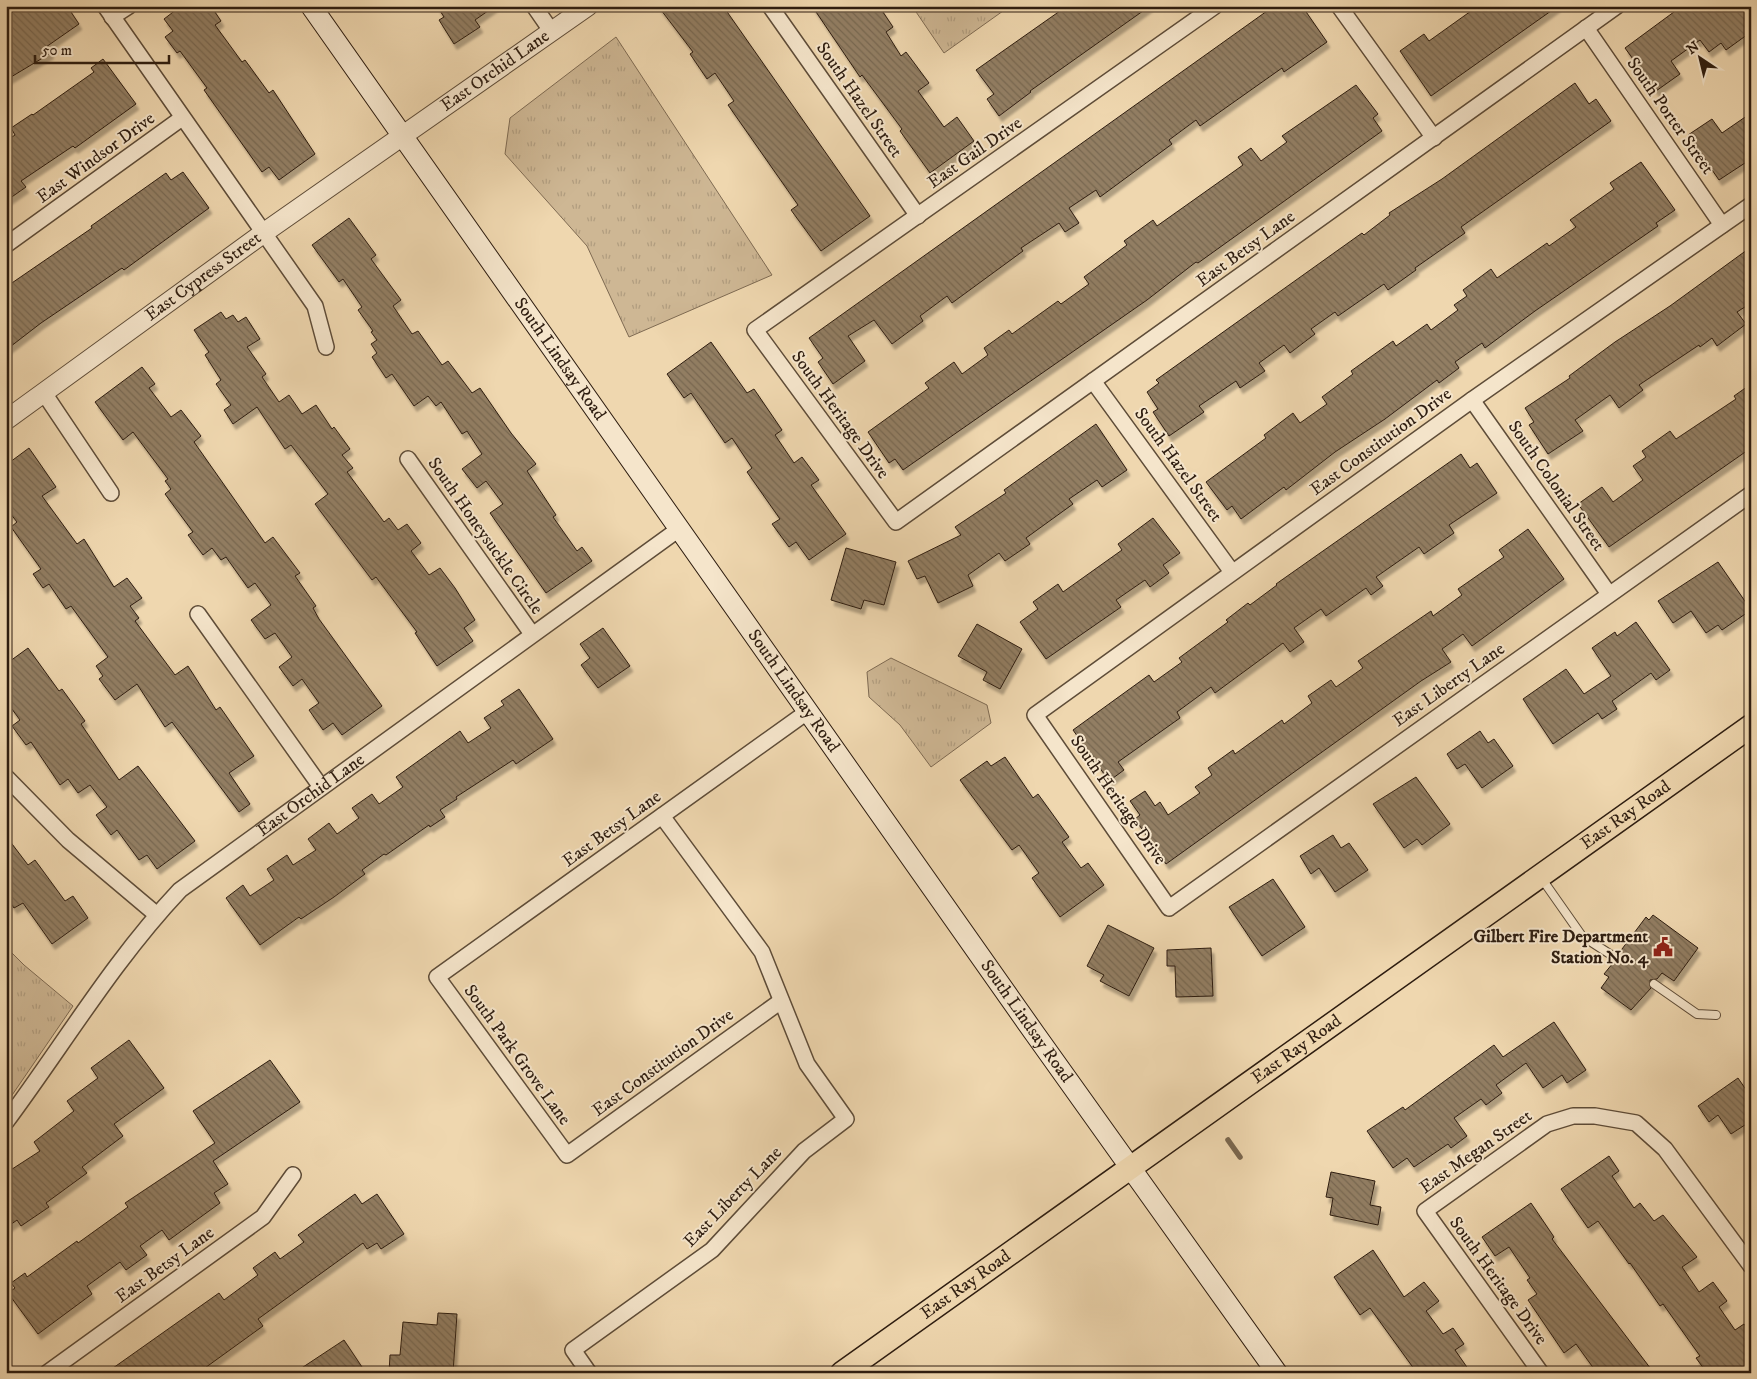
<svg xmlns="http://www.w3.org/2000/svg" width="1757" height="1379" viewBox="0 0 1757 1379" font-family="'IM FELL DW Pica',serif">
<style>
.grass{fill:url(#grass-tufts);stroke:#7e6a52}
.lines{fill:none;stroke-linecap:round;stroke-linejoin:round}
.stream{stroke:#7a674f;stroke-width:5.5}
.building{fill:url(#building-back-hatch);stroke:#2e1d10;filter:url(#shadow)}
.service-casing{stroke:#5e4c38;stroke-width:10}
.minor-casing{stroke:#5e4c38;stroke-width:18}
.tertiary-casing{stroke:#5e4c38;stroke-width:21}
.secondary-casing{stroke:#2e1d10;stroke-width:22}
.primary-casing{stroke:#2e1d10;stroke-width:25}
.service{stroke:#f5e5cb;stroke-width:8}
.minor{stroke:#f5e5cb;stroke-width:15}
.tertiary{stroke:#f5e5cb;stroke-width:19}
.secondary{stroke:#f5e5cb;stroke-width:20}
.primary{stroke:#efd7af;stroke-width:22}
.labels{text-anchor:middle;dominant-baseline:central;stroke-width:4;stroke-linejoin:round;paint-order:stroke}
.street-label{font-size:18px;fill:#2e1d10;stroke:#f5e5cb}
.poi-label{font-size:18px;font-weight:bold;fill:#2e1d10;stroke:#f5e5cb;text-anchor:end}
</style>
<defs>
<pattern id="grass-tufts" width="24" height="20" patternUnits="userSpaceOnUse" patternTransform="scale(1.25)"><rect width="24" height="20" fill="#ceb794"/><path d="M3 7l-1-3M5 7V3M7 7l1-3M15 17l-1-3M17 17v-4M19 17l1-3" fill="none" stroke="#b19d7f"/></pattern>
<pattern id="building-back-hatch" width="6" height="6" patternUnits="userSpaceOnUse" patternTransform="scale(1.25)"><rect width="6" height="6" fill="#927e63"/><path d="M-1 5l2 2M0 0l6 6M5-1l2 2" fill="none" stroke="#786750"/></pattern>
<filter id="shadow"><feDropShadow dx="3" dy="5.5" stdDeviation="1" flood-color="#0004"/></filter>
</defs>
<rect width="100%" height="100%" fill="#efd7af"/>
<filter id="stains"><feTurbulence type="fractalNoise" baseFrequency=".004" numOctaves="4"/><feColorMatrix values="0 0 0 0 .2 0 0 0 0 .09 0 0 0 0 .02 0 0 0 .5 -.17"/></filter>
<radialGradient id="worn" r=".72"><stop offset=".6" stop-color="#630" stop-opacity="0"/><stop offset="1" stop-color="#630" stop-opacity=".3"/></radialGradient>
<g class="grass">
<polygon points="912,6 1010,6 944,53"/>
<polygon points="616,37 772,275 629,337 587,246 505,154 510,118"/>
<polygon points="891,658 987,705 991,723 931,767 900,725 869,697 867,672"/>
<polygon points="6,947 24,965 73,1006 6,1104"/>
</g>
<g class="lines">
<polyline class="stream" points="1228,1140 1240,1157"/>
</g>
<g class="building">
<polygon points="20,6 67,6 79,24 46,47 51,53 6,80 6,16"/>
<polygon points="181,6 211,6 221,21 215,25 242,62 245,60 269,93 273,90 315,154 279,180 269,167 262,172 204,90 207,88 180,51 177,53 165,37 173,31 164,19"/>
<polygon points="437,6 495,6 475,20 480,27 454,44 439,20 444,17"/>
<polygon points="658,6 723,6 870,216 821,251 791,210 798,205 728,105 734,101 715,73 707,79 690,54 693,52"/>
<polygon points="812,6 879,6 893,27 886,32 901,56 906,52 929,83 918,91 944,127 957,117 974,141 930,173 900,131 902,129 862,75 860,77"/>
<polygon points="1067,6 1150,6 1030,91 1031,92 999,116 987,99 994,94 976,70"/>
<polygon points="1274,6 1302,6 1327,42 1284,72 1282,68 1200,126 1196,120 1169,140 1172,144 1100,197 1096,190 1069,208 1079,223 1065,232 1059,223 1021,248 1023,251 952,303 947,296 920,316 923,321 892,344 874,320 848,336 865,361 833,384 818,362 823,358 809,338"/>
<polygon points="1478,6 1558,6 1431,96 1400,51 1424,34 1429,41"/>
<polygon points="1682,6 1751,6 1751,32 1726,50 1721,43 1709,52 1700,40 1671,61 1680,74 1656,91 1625,48"/>
<polygon points="103,59 136,104 75,148 73,146 21,181 26,187 6,201 6,141 15,135 11,128 32,114 33,115 94,72 91,68"/>
<polygon points="1575,83 1589,104 1596,99 1611,121 1461,227 1465,233 1415,268 1416,270 1388,290 1384,284 1338,316 1335,312 1311,329 1315,334 1290,353 1284,345 1259,363 1265,371 1240,388 1236,381 1199,406 1204,412 1169,436 1153,412 1158,409 1147,392 1159,383 1156,380 1362,233 1364,235 1390,215 1389,213 1442,179"/>
<polygon points="1356,85 1378,114 1373,118 1382,131 1198,263 1196,262 1147,300 903,470 895,459 889,463 868,432 929,388 925,383 954,362 962,374 988,355 984,348 1009,330 1012,334 1058,301 1061,304 1089,284 1084,277 1127,245 1124,241 1153,220 1157,226 1243,165 1238,157 1251,148 1261,161 1287,142 1282,136"/>
<polygon points="1751,113 1751,159 1719,180 1688,135 1712,119 1722,133"/>
<polygon points="1641,162 1675,210 1656,223 1658,226 1535,311 1485,348 1482,343 1455,362 1459,368 1439,383 1437,380 1385,419 1335,452 1286,490 1284,487 1241,519 1232,506 1227,510 1206,482 1266,438 1264,435 1293,413 1300,423 1327,404 1322,397 1353,374 1351,371 1393,341 1396,346 1427,324 1431,330 1458,310 1454,305 1467,296 1463,290 1491,269 1497,278 1547,243 1549,246 1576,227 1570,220 1614,189 1610,183"/>
<polygon points="183,172 209,208 124,270 122,268 41,323 6,350 6,287 92,228 91,226 166,173 171,180"/>
<polygon points="349,218 376,255 371,259 401,300 393,306 412,334 418,331 442,365 448,361 472,393 480,388 511,433 536,464 527,471 556,515 553,517 577,551 582,547 592,561 546,593 490,513 503,504 486,481 477,488 462,469 482,454 467,431 462,434 441,402 436,406 428,396 414,406 392,374 386,378 372,357 377,353 371,344 377,340 371,332 373,331 358,310 362,307 343,279 339,282 312,245"/>
<polygon points="1751,247 1751,303 1737,312 1746,324 1717,346 1712,338 1700,347 1699,345 1639,385 1643,390 1619,408 1610,395 1575,420 1583,431 1548,454 1529,425 1534,422 1525,408 1570,378 1569,376 1615,342 1670,306"/>
<polygon points="221,312 226,319 233,315 238,322 246,317 260,339 247,347 266,374 262,377 279,402 289,395 302,414 316,405 332,429 334,427 350,449 342,455 353,468 347,472 384,522 389,518 398,530 407,524 421,543 411,551 429,575 440,568 455,588 475,620 464,628 473,641 437,666 415,633 417,632 376,577 372,580 315,504 328,494 291,445 285,449 257,407 233,424 224,410 231,405 216,384 221,380 205,355 209,352 194,330"/>
<polygon points="711,342 747,393 754,389 782,430 775,435 794,463 802,457 819,480 811,485 846,534 809,560 796,542 789,547 772,524 780,519 747,472 752,468 732,438 725,443 691,393 684,398 667,374"/>
<polygon points="142,367 155,384 149,388 171,417 181,410 201,436 194,442 265,543 273,537 300,573 295,576 316,606 313,608 319,619 382,706 342,735 333,723 323,730 309,710 319,703 302,679 293,686 279,667 292,657 275,633 265,639 251,620 271,605 255,583 248,588 226,557 221,560 212,548 203,555 188,535 193,532 165,494 171,489 165,481 168,479 133,432 123,440 95,402"/>
<polygon points="1751,384 1751,448 1609,547 1578,504 1602,487 1613,502 1643,480 1633,466 1646,457 1642,451 1670,431 1676,439 1736,399 1734,396"/>
<polygon points="1096,424 1127,470 1102,487 1097,480 1069,499 1073,504 1026,538 1030,544 1005,561 999,553 968,575 973,586 938,603 925,576 917,579 908,561 961,535 955,527 1006,493 1004,490"/>
<polygon points="29,448 56,487 42,496 77,544 84,539 114,587 127,578 142,598 130,606 139,618 135,621 175,675 188,666 216,710 220,707 254,756 229,773 250,804 239,812 172,722 165,727 137,684 115,700 99,679 103,676 96,666 108,657 71,606 66,609 49,584 43,588 33,574 41,569 11,527 17,522 6,508 6,465"/>
<polygon points="1461,454 1470,468 1477,463 1497,493 1449,525 1454,533 1424,554 1419,547 1376,577 1383,586 1371,595 1366,588 1326,616 1321,609 1294,628 1304,642 1290,652 1283,643 1215,693 1211,687 1177,712 1180,718 1118,762 1124,770 1109,781 1073,730 1149,675 1154,682 1182,662 1179,658 1228,622 1226,620 1248,603 1250,605 1277,585 1276,584"/>
<polygon points="1153,518 1180,553 1163,565 1169,573 1150,587 1145,580 1116,600 1121,607 1046,659 1020,622 1038,609 1033,602 1058,584 1063,592 1122,550 1118,544"/>
<polygon points="1528,529 1564,579 1472,646 1463,634 1442,649 1451,662 1421,681 1166,864 1135,819 1140,815 1130,801 1145,791 1155,806 1160,802 1168,815 1200,793 1195,787 1212,775 1208,768 1233,750 1235,754 1282,720 1284,724 1312,703 1308,696 1331,680 1336,687 1363,668 1358,661 1431,611 1433,616 1462,595 1458,589 1504,557 1499,550"/>
<polygon points="846,548 896,562 884,605 864,600 861,609 831,600"/>
<polygon points="1718,562 1751,610 1722,630 1718,625 1706,633 1691,611 1673,623 1658,601"/>
<polygon points="1636,622 1670,670 1656,680 1651,673 1612,701 1617,709 1602,719 1598,713 1553,744 1523,699 1566,669 1584,694 1611,676 1592,648 1615,632 1617,636"/>
<polygon points="977,624 1022,649 1000,689 983,680 987,672 958,656"/>
<polygon points="603,628 630,666 598,688 581,665 590,658 580,644"/>
<polygon points="28,648 59,691 62,689 85,721 81,724 119,780 138,766 195,841 157,869 147,855 139,860 117,830 111,835 96,815 107,807 90,785 78,793 68,779 60,785 31,742 26,745 12,726 20,720 6,701 6,664"/>
<polygon points="519,689 553,739 516,764 513,760 456,797 457,799 440,810 445,817 430,827 429,825 386,855 384,854 362,870 365,874 334,897 301,919 299,917 260,945 226,898 243,885 250,896 274,880 267,869 287,855 293,865 316,850 308,839 329,823 337,834 359,818 352,808 372,794 379,804 403,787 396,777 460,731 468,743 491,728 484,718 504,705 501,701"/>
<polygon points="1480,731 1488,743 1494,739 1513,766 1482,788 1465,764 1457,769 1447,754"/>
<polygon points="1005,757 1033,798 1038,794 1069,837 1062,842 1081,868 1088,863 1104,885 1060,917 1032,878 1039,873 1019,845 1012,850 960,780 987,761 991,766"/>
<polygon points="1416,777 1450,824 1422,845 1417,839 1404,848 1373,804"/>
<polygon points="1333,835 1341,848 1349,843 1368,870 1335,892 1319,868 1311,874 1300,856"/>
<polygon points="6,836 28,865 35,860 65,901 73,896 88,918 52,944 23,903 14,908 6,897"/>
<polygon points="1273,879 1305,927 1262,956 1229,907"/>
<polygon points="1653,915 1698,948 1674,981 1662,973 1657,979 1650,980 1651,988 1631,1010 1601,988 1609,977 1604,974 1613,963 1620,961 1619,953 1646,917 1649,920"/>
<polygon points="1108,925 1154,948 1129,996 1100,981 1104,975 1087,966"/>
<polygon points="1211,948 1213,996 1176,997 1175,966 1167,966 1167,950"/>
<polygon points="1554,1022 1586,1070 1567,1083 1562,1075 1543,1088 1526,1063 1496,1085 1502,1093 1486,1105 1481,1099 1454,1118 1467,1136 1451,1148 1448,1144 1414,1167 1407,1158 1393,1168 1367,1131 1403,1107 1405,1110 1494,1045 1503,1057"/>
<polygon points="129,1040 164,1088 114,1124 123,1136 82,1167 87,1173 46,1203 49,1207 21,1226 17,1220 6,1228 6,1173 40,1151 34,1142 74,1111 67,1101 98,1078 91,1068"/>
<polygon points="270,1060 300,1102 213,1161 228,1184 214,1193 220,1203 169,1240 162,1230 140,1246 147,1255 126,1270 120,1262 87,1286 92,1294 38,1334 8,1293 15,1288 11,1283 25,1273 27,1277 77,1241 78,1243 128,1207 125,1203 215,1143 193,1111"/>
<polygon points="1738,1078 1751,1097 1751,1121 1731,1134 1718,1115 1709,1122 1698,1106"/>
<polygon points="1609,1156 1619,1171 1612,1176 1634,1208 1640,1203 1654,1221 1663,1215 1697,1257 1682,1267 1699,1292 1713,1282 1727,1301 1719,1307 1735,1330 1744,1324 1751,1333 1751,1373 1707,1373 1696,1358 1700,1356 1663,1304 1660,1306 1630,1263 1629,1264 1598,1221 1588,1228 1561,1189"/>
<polygon points="1331,1172 1375,1181 1370,1205 1381,1207 1378,1225 1330,1215 1333,1198 1326,1197"/>
<polygon points="355,1194 362,1204 377,1194 404,1234 381,1249 377,1243 367,1249 363,1243 258,1319 263,1326 198,1373 106,1373 219,1293 224,1300 258,1275 253,1268 275,1252 280,1259 304,1242 298,1235"/>
<polygon points="1531,1203 1554,1237 1552,1239 1654,1373 1597,1373 1576,1344 1564,1353 1528,1300 1537,1294 1527,1280 1530,1278 1509,1247 1495,1256 1482,1237"/>
<polygon points="1373,1250 1404,1297 1424,1282 1439,1301 1426,1311 1443,1334 1453,1328 1464,1344 1455,1350 1471,1373 1417,1373 1370,1308 1360,1315 1334,1277"/>
<polygon points="438,1313 457,1314 453,1373 389,1373 390,1355 400,1355 403,1322 437,1325"/>
<polygon points="344,1340 366,1373 294,1373"/>
</g>
<g class="lines">
<defs>
<g id="service">
<polyline points="1542,879 1582,936 1616,958"/>
<polyline points="1654,984 1697,1014 1716,1015"/>
</g>
<g id="minor">
<polyline points="105,6 315,306 326,347"/>
<polyline points="534,6 552,32"/>
<polyline points="770,6 918,216"/>
<polyline points="1215,6 755,330 896,522 1617,6"/>
<polyline points="1339,6 1434,138"/>
<polyline points="112,17 129,6"/>
<polyline points="1586,28 1722,225"/>
<polyline points="1751,205 1472,400 1035,715 1169,908 1751,494"/>
<polyline points="6,245 182,118"/>
<polyline points="1093,381 1232,572"/>
<polyline points="44,393 111,493"/>
<polyline points="1472,400 1609,594"/>
<polyline points="408,459 532,634"/>
<polyline points="198,614 321,787"/>
<polyline points="6,777 68,840 157,915"/>
<polyline points="781,1001 567,1155 437,977 807,712"/>
<path id="s1" d="M6 1122C64 1044 113 961 180 890L679 529"/>
<polyline points="47,1373 263,1217 293,1175"/>
<polyline points="589,1373 573,1350 712,1250 804,1151 846,1119 807,1064 762,952 662,816"/>
<polyline points="1541,1373 1425,1211 1547,1124 1573,1116 1595,1116 1636,1123 1665,1149 1751,1266"/>
</g>
<g id="tertiary">
<path id="s2" d="M6 420 265 232 588 6"/>
</g>
<g id="secondary">
<path id="s3" d="M311 6 1035 1034 1277 1373"/>
</g>
<g id="primary">
<path id="s4" d="M842 1373 1751 726"/>
</g>
</defs>
<use href="#service" class="service-casing"/>
<use href="#minor" class="minor-casing"/>
<use href="#tertiary" class="tertiary-casing"/>
<use href="#secondary" class="secondary-casing"/>
<use href="#primary" class="primary-casing"/>
<use href="#service" class="service"/>
<use href="#minor" class="minor"/>
<use href="#tertiary" class="tertiary"/>
<use href="#secondary" class="secondary"/>
<use href="#primary" class="primary"/>
</g>
<defs>
<symbol id="civic-bare" viewBox="-9 -9 18 18"><path d="M-.6-6.5H3V-4.5H.6V-3L4-1V1h2V6H-6V1h2V-1L-.6-3ZM-1.2 2.5V6h2.4V2.5Z" fill="#8f2418" stroke="#f5e5cb" stroke-width="2.5" paint-order="stroke"/></symbol>
</defs>
<g fill-rule="evenodd">
<use href="#civic-bare" x="1649" y="933" width="28" height="28"/>
</g>
<g class="labels">
<g class="street-label">
<text stroke="none"><textPath href="#s2" startOffset="601">East Orchid Lane</textPath></text>
<text transform="translate(859 100) rotate(55)">South Hazel Street</text>
<text transform="translate(1670 116) rotate(55)">South Porter Street</text>
<text transform="translate(975 153) rotate(-35)">East Gail Drive</text>
<text transform="translate(96 158) rotate(-36)">East Windsor Drive</text>
<text transform="translate(1246 249) rotate(-36)">East Betsy Lane</text>
<text stroke="none"><textPath href="#s2" startOffset="244">East Cypress Street</textPath></text>
<text stroke="none"><textPath href="#s3" startOffset="432">South Lindsay Road</textPath></text>
<text transform="translate(840 415) rotate(54)">South Heritage Drive</text>
<text transform="translate(1381 442) rotate(-36)">East Constitution Drive</text>
<text transform="translate(1178 465) rotate(54)">South Hazel Street</text>
<text transform="translate(1556 486) rotate(55)">South Colonial Street</text>
<text transform="translate(485 536) rotate(55)">South Honeysuckle Circle</text>
<text transform="translate(1449 685) rotate(-35)">East Liberty Lane</text>
<text stroke="none"><textPath href="#s3" startOffset="838">South Lindsay Road</textPath></text>
<text stroke="none"><textPath href="#s1" startOffset="452">East Orchid Lane</textPath></text>
<text transform="translate(1118 800) rotate(55)">South Heritage Drive</text>
<text stroke="none"><textPath href="#s4" startOffset="962">East Ray Road</textPath></text>
<text transform="translate(612 829) rotate(-36)">East Betsy Lane</text>
<text stroke="none"><textPath href="#s3" startOffset="1242">South Lindsay Road</textPath></text>
<text stroke="none"><textPath href="#s4" startOffset="558">East Ray Road</textPath></text>
<text transform="translate(517 1055) rotate(54)">South Park Grove Lane</text>
<text transform="translate(663 1063) rotate(-36)">East Constitution Drive</text>
<text transform="translate(1476 1152) rotate(-35)">East Megan Street</text>
<text transform="translate(733 1197) rotate(-46)">East Liberty Lane</text>
<text transform="translate(165 1265) rotate(-36)">East Betsy Lane</text>
<text transform="translate(1498 1281) rotate(54)">South Heritage Drive</text>
<text stroke="none"><textPath href="#s4" startOffset="152">East Ray Road</textPath></text>
</g>
<g class="poi-label">
<text x="1648" y="937">Gilbert Fire Department<tspan x="1648" dy="21">Station No. 4</tspan></text>
</g>
</g>
<rect width="1757" height="1379" fill="none" stroke="#efd7af" stroke-width="25"/>
<rect x="8" y="8" width="1742" height="1364" fill="none" stroke="#2e1d10" stroke-width="2.5"/>
<rect x="12" y="12" width="1732" height="1354" fill="none" stroke="#2e1d10"/>
<g transform="translate(1700 58) rotate(325)" stroke="#f5e5cb" stroke-width="4" paint-order="stroke">
<path d="M0-4L9 19L0 12L-9 19Z" fill="#2e1d10"/>
<text y="-8" font-size="14" font-weight="bold" text-anchor="middle" fill="#2e1d10">N</text>
</g>
<path d="M35 55v8h134v-8" fill="none" stroke="#2e1d10" stroke-width="2.5"/>
<text x="42" y="55" font-size="15" fill="#2e1d10" stroke="#f5e5cb" stroke-width="4" paint-order="stroke">50 m</text>
<rect width="100%" height="100%" filter="url(#stains)"/>
<rect width="100%" height="100%" fill="url(#worn)"/>
</svg>
